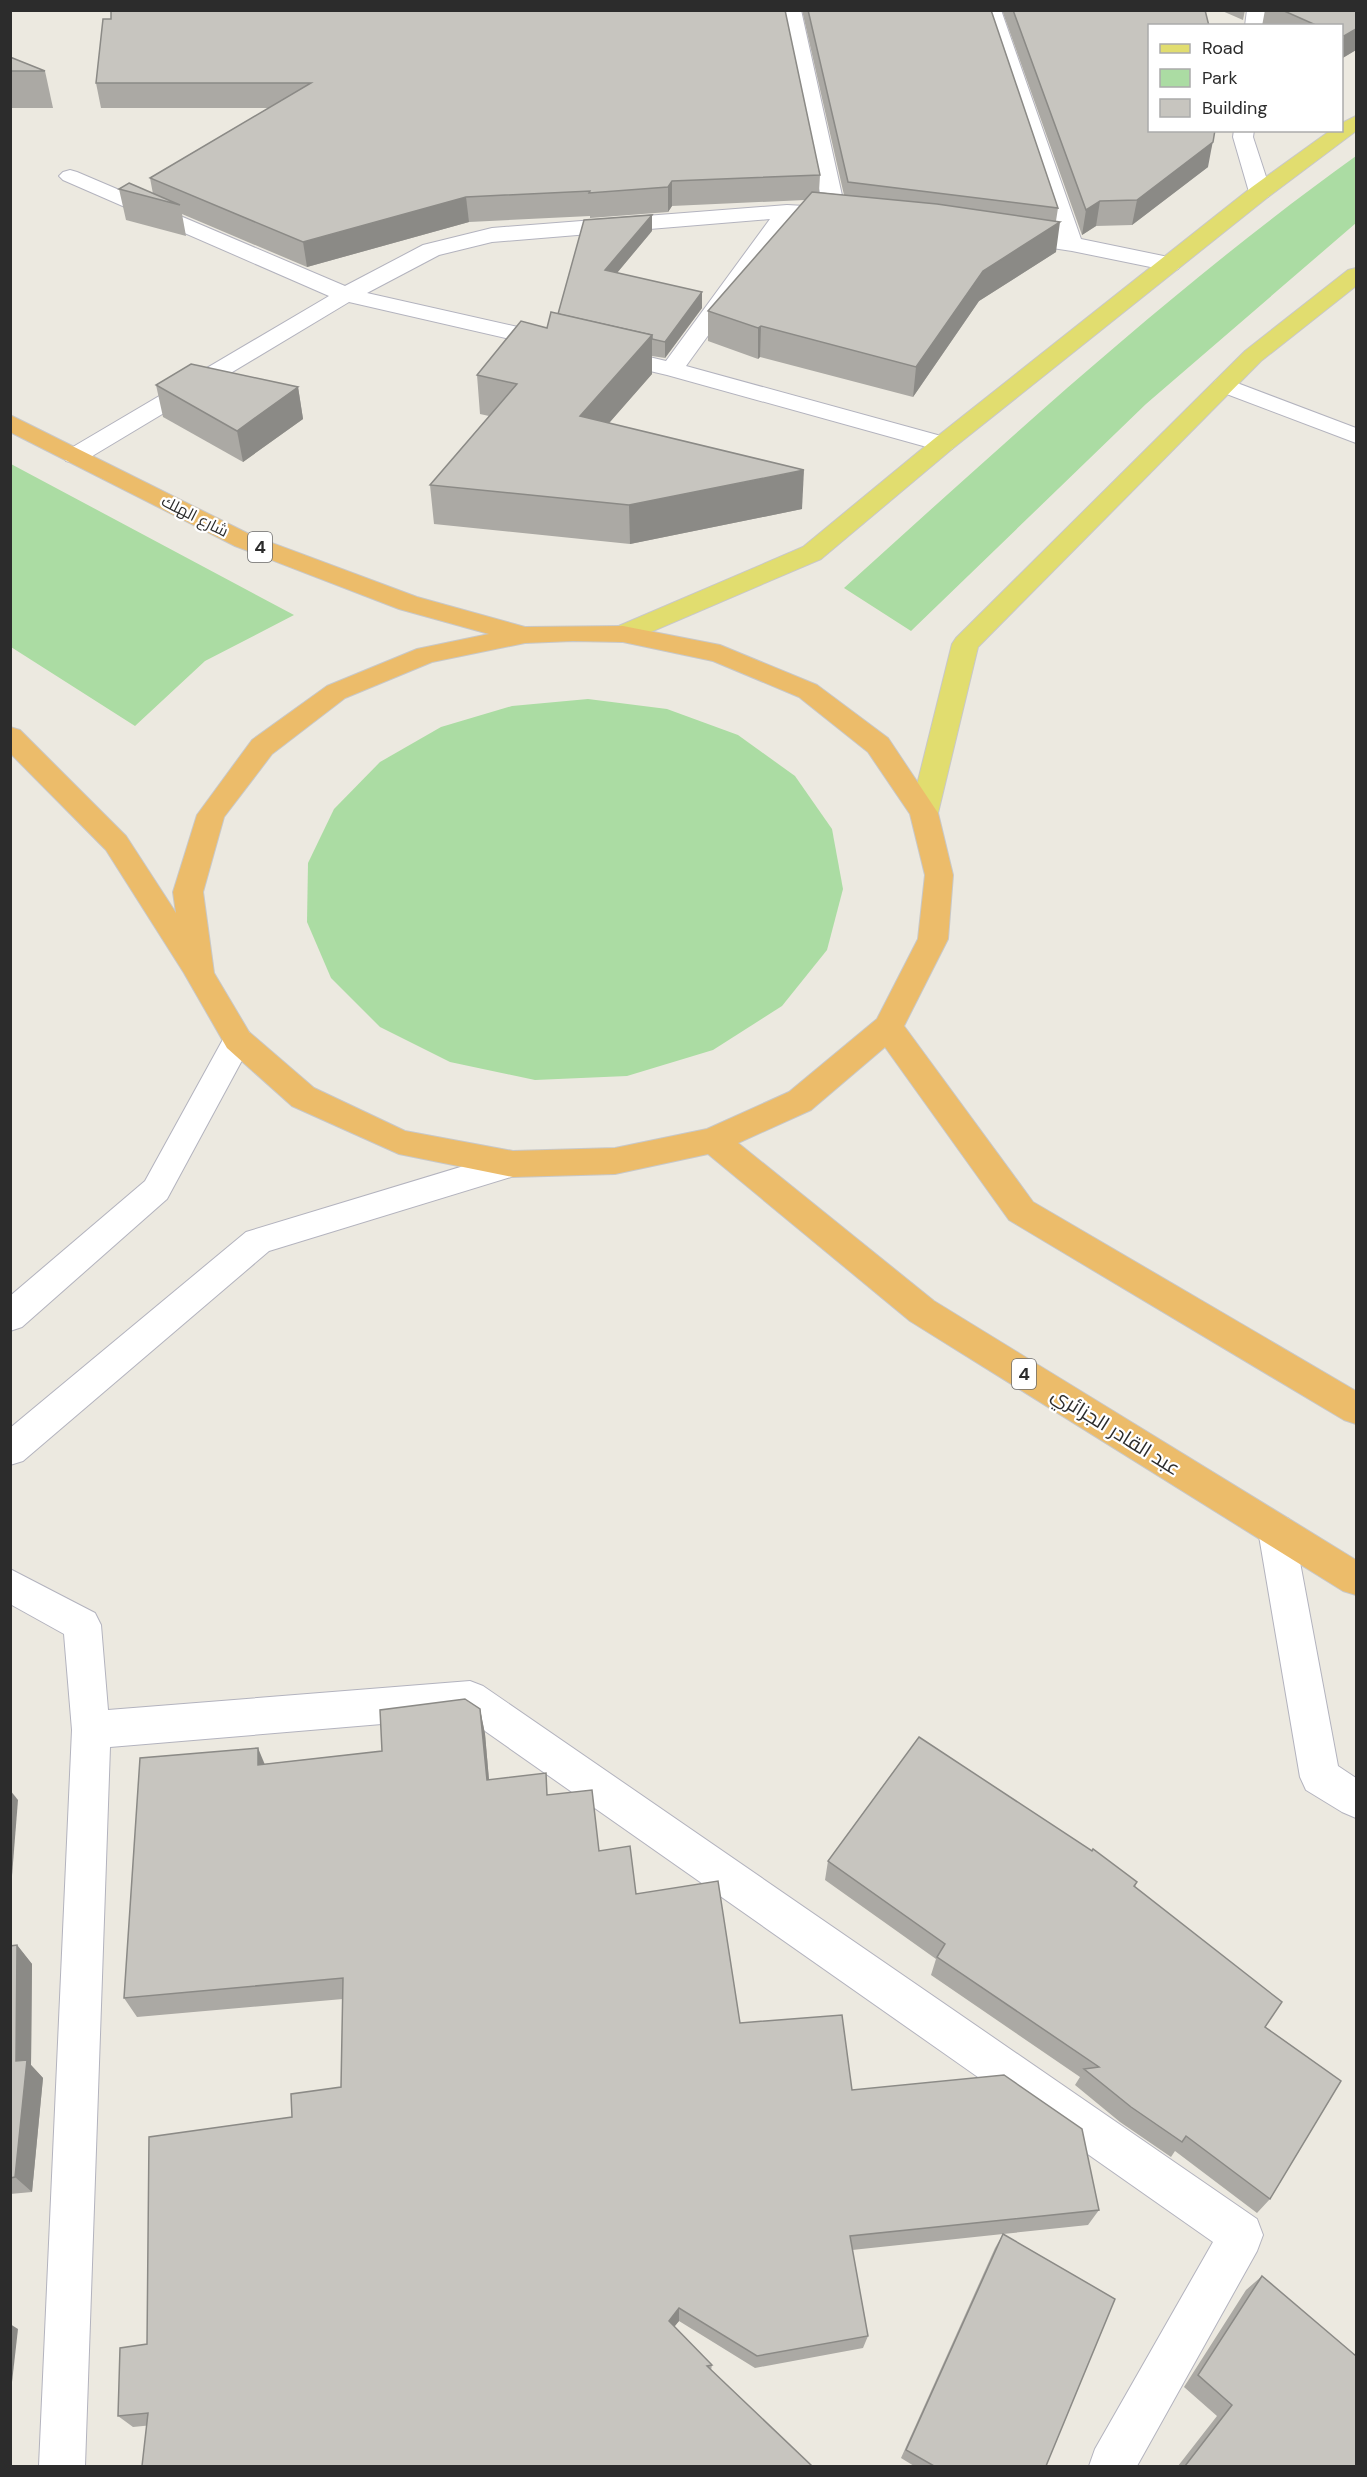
<svg xmlns="http://www.w3.org/2000/svg" width="1367" height="2477" viewBox="0 0 1367 2477" font-family="'DM Sans',Cairo,sans-serif">
<style>
.green{fill:#abdca3}
.lines{fill:none;stroke-linecap:round;stroke-linejoin:round}
.street-casing{stroke:#b3b3be;stroke-width:2}
.secondary-casing{stroke:#b3b3be;stroke-width:2}
.primary-casing{stroke:#c8c8c8;stroke-width:2}
.highway-casing{stroke:#c8c8c8;stroke-width:2}
.street{fill:#fff;fill-rule:evenodd}
.secondary{fill:#fff;fill-rule:evenodd}
.primary{fill:#e1dd6f;fill-rule:evenodd}
.highway{fill:#ecbc6a;fill-rule:evenodd}
.wall{fill:#aba9a4}
.shaded-wall{fill:#8b8a86}
.building{fill:#c7c5bf;stroke:#8b8a86;stroke-width:1.5}
.labels{text-anchor:middle;dominant-baseline:central;stroke-width:4.5;stroke-linejoin:round;paint-order:stroke}
.far-street-label{font-size:16px;fill:#2c2c2c;stroke:#fff}
.shield{fill:#fff;stroke:#6b6b6b;stroke-width:1.5}
.shield-label{font-size:18px;font-weight:bold;fill:#2c2c2c}
.street-label{font-size:20px;fill:#2c2c2c;stroke:#fff}
</style>
<rect width="100%" height="100%" fill="#ece9e0"/>
<g class="green">
<path d="M1356 156V223L1146 404 911 631 844 588C1010 438 1175 286 1356 156Z"/>
<polygon points="10,464 11,464 294,615 205,661 135,726 11,647"/>
<polygon points="588,699 667,709 738,735 795,776 832,829 843,889 827,950 782,1006 713,1050 627,1076 535,1080 450,1062 380,1027 331,978 307,922 308,863 334,809 380,762 441,727 512,706"/>
</g>
<g class="lines">
<defs>
<g id="street">
<polygon points="781,10 801,10 845,209 863,212 866,217 863,222 855,223 793,218 686,366 952,439 955,444 952,449 943,451 934,449 667,375 599,359 595,354 599,349 607,347 666,361 770,219 492,242 439,255 367,293 562,337 565,342 562,347 554,349 349,302 84,461 75,463 66,461 63,456 66,451 329,296 63,180 59,176 63,172 70,170 77,172 345,286 423,245 492,228 787,205 823,207"/>
<polygon points="982,10 1001,10 1081,239 1178,259 1181,264 1178,269 1170,271 1072,251 1006,241 1003,236 1006,231 1014,229 1058,236"/>
<polygon points="1247,10 1267,10 1265,26 1245,26"/>
<polygon points="1234,130 1254,130 1253,137 1271,192 1268,197 1260,198 1252,197 1249,192 1233,137"/>
<polygon points="1224,378 1356,428 1356,443 1216,390 1212,385 1216,380"/>
<polygon points="1276,1514 1289,1519 1294,1530 1338,1766 1356,1778 1356,1818 1342,1812 1306,1790 1300,1777 1258,1530 1263,1519"/>
<polygon points="10,1569 95,1613 101,1625 108,1710 470,1681 483,1686 1257,2219 1263,2235 1257,2251 1137,2466 1089,2466 1095,2449 1213,2242 465,1717 110,1747 85,2466 39,2466 72,1730 64,1634 10,1604"/>
</g>
<g id="secondary">
<polygon points="238,1028 249,1032 253,1040 167,1199 22,1327 10,1331 10,1296 145,1181 227,1032"/>
<polygon points="513,1151 524,1155 529,1164 524,1173 269,1251 23,1461 10,1465 10,1428 246,1232"/>
</g>
<g id="primary">
<polygon points="1356,116 1356,131 1268,197 952,449 821,559 632,640 623,642 614,640 610,634 614,628 803,547 934,439 1252,187 1331,130 1342,130 1342,123"/>
<polygon points="1356,268 1356,286 1261,361 978,647 938,813 934,820 924,823 914,820 910,813 952,644 956,638 1245,351 1348,270"/>
</g>
<path id="highway" d="M10 415 253 536 417 597 525 627 623 626 720 645 817 685 888 738 938 813 953 875 948 939 904 1026 1033 1202 1356 1391V1424L1344 1420 1009 1220 885 1047 811 1110 738 1143 934 1301 1356 1560V1595L1343 1591 910 1321 708 1154 615 1174 513 1177 399 1154 292 1106 227 1048 184 973 106 850 10 753V727L20 730 126 836 176 913 173 892 197 815 252 740 327 686 417 649 489 634 399 609 235 546 10 432ZM573 641 623 642 713 661 799 697 868 752 910 814 925 875 918 939 877 1019 789 1092 707 1129 615 1148 513 1151 405 1131 314 1088 249 1032 214 973 203 892 224 817 272 754 345 698 432 662 525 643Z"/>
</defs>
<use href="#street" class="street-casing"/>
<use href="#secondary" class="secondary-casing"/>
<use href="#primary" class="primary-casing"/>
<use href="#highway" class="highway-casing"/>
<use href="#street" class="street"/>
<use href="#secondary" class="secondary"/>
<use href="#primary" class="primary"/>
<use href="#highway" class="highway"/>
</g>
<g class="wall">
<polygon points="802,10 991,10 1058,208 1056,221 1056,252 979,301 913,397 760,357 758,359 708,341 708,311 805,200 672,206 668,212 590,218 590,216 469,222 307,267 182,214 186,236 126,220 119,189 153,194 150,178 269,108 101,108 96,83 103,19 820,175 819,192 844,195"/>
<polygon points="1002,10 1205,10 1208,167 1132,225 1096,226 1082,235"/>
<polygon points="1220,10 1245,10 1243,20"/>
<polygon points="1265,10 1356,10 1356,50 1341,59 1341,26 1262,26"/>
<polygon points="10,57 45,71 53,108 10,108"/>
<polygon points="652,231 617,273 702,292 702,308 665,358 652,356 652,374 609,423 802,509 630,544 434,524 430,485 489,416 480,414 477,375 547,328 558,314"/>
<polygon points="156,385 298,387 303,419 243,462 163,417"/>
<polygon points="480,1709 485,1734 489,1780 549,1795 599,1851 636,1894 740,2023 852,2090 1099,2210 1088,2225 1003,2234 1046,2466 914,2466 901,2458 995,2248 1003,2234 852,2250 868,2336 863,2348 755,2368 679,2321 674,2327 712,2365 711,2370 133,2427 118,2416 147,2344 292,2117 341,2087 343,1999 137,2017 124,1998 265,1764 382,1751"/>
<polygon points="828,1861 1137,1882 1135,1887 1265,2027 1270,2199 1257,2213 1175,2151 1171,2157 1120,2122 1075,2085 1080,2077 931,1975 936,1959 825,1880"/>
<polygon points="17,1945 32,1964 31,2065 43,2078 32,2192 10,2194 10,1946"/>
<polygon points="1262,2276 1356,2466 1178,2466 1217,2416 1184,2387 1246,2290"/>
</g>
<g class="shaded-wall">
<polygon points="1356,29 1356,50 1341,59 1341,45 1344,36"/>
<polygon points="1215,130 1208,167 1132,225 1137,200"/>
<polygon points="672,181 672,206 668,212 668,187"/>
<polygon points="466,197 469,222 307,267 303,242"/>
<polygon points="1100,201 1096,226 1082,235 1086,210"/>
<polygon points="652,215 652,231 606,286 605,270"/>
<polygon points="1060,222 1056,252 979,301 913,397 916,367 983,271"/>
<polygon points="702,292 702,308 665,358 665,342"/>
<polygon points="761,326 760,357 758,359 758,328"/>
<polygon points="652,335 652,374 581,455 580,416"/>
<polygon points="298,387 303,419 243,462 237,431"/>
<polygon points="804,470 802,509 630,544 629,505"/>
<polygon points="480,1709 485,1734 491,1803 487,1780"/>
<polygon points="258,1748 268,1772 258,1765"/>
<polygon points="10,1790 18,1800 10,1901"/>
<polygon points="17,1945 32,1964 31,2065 43,2078 32,2192 15,2177"/>
<polygon points="679,2308 679,2321 669,2333 669,2321"/>
<polygon points="10,2324 18,2329 10,2400"/>
</g>
<g class="building">
<polygon points="111,10 785,10 820,175 672,181 668,187 589,193 590,191 466,197 303,242 150,178 311,83 96,83 103,19 111,19"/>
<polygon points="808,10 991,10 1058,208 848,182"/>
<polygon points="1013,10 1205,10 1209,26 1149,26 1149,130 1215,130 1213,142 1137,200 1100,201 1086,210"/>
<polygon points="1282,10 1356,10 1356,29 1344,36 1341,35 1341,26 1318,26"/>
<polygon points="10,57 45,71 10,71"/>
<polygon points="129,183 180,205 119,189"/>
<polygon points="812,192 937,204 1060,222 983,271 916,367 761,326 758,328 708,311"/>
<polygon points="652,215 605,270 702,292 665,342 652,339 652,335 558,314 584,220"/>
<polygon points="551,312 652,335 580,416 804,470 629,505 430,485 517,384 477,375 521,321 547,328"/>
<polygon points="191,364 298,387 237,431 156,385"/>
<polygon points="465,1699 480,1709 487,1780 546,1773 547,1795 592,1790 599,1851 630,1846 636,1894 718,1881 740,2023 842,2015 852,2090 1004,2075 1082,2129 1099,2210 850,2236 868,2336 757,2356 679,2308 669,2321 712,2365 707,2366 812,2466 142,2466 148,2413 118,2416 120,2348 147,2344 149,2137 292,2117 291,2094 341,2087 343,1978 124,1998 140,1758 258,1748 258,1765 382,1751 380,1710"/>
<polygon points="919,1737 1092,1851 1093,1849 1137,1882 1134,1886 1282,2002 1265,2027 1341,2081 1270,2199 1186,2136 1182,2142 1131,2107 1084,2069 1099,2067 937,1957 945,1944 828,1861"/>
<polygon points="17,1945 16,2061 27,2060 15,2177 10,2178 10,1946"/>
<polygon points="1003,2234 1115,2299 1046,2466 934,2466 906,2450"/>
<polygon points="1262,2276 1356,2356 1356,2466 1185,2466 1232,2405 1198,2375"/>
</g>
<g class="labels">
<g class="far-street-label">
<text transform="translate(195 516) rotate(27)">شارع الهلك</text>
</g>
<g class="shield">
<rect x="248" y="532" width="24" height="30" rx="4.5"/>
<rect x="1012" y="1359" width="24" height="30" rx="4.5"/>
</g>
<g class="shield-label">
<text x="260" y="547">4</text>
<text x="1024" y="1374">4</text>
</g>
<g class="street-label">
<text transform="translate(1116 1431) rotate(32)">عبد القادر الجزائري</text>
</g>
</g>
<rect width="1367" height="2477" fill="none" stroke="#2c2c2c" stroke-width="24"/>
<rect x="1148" y="24" width="195" height="108" fill="#ffffff" stroke="#ababab" stroke-width="1.5"/>
<rect x="1160" y="44" width="30" height="9" fill="#e1dd6f" stroke="#ababab" stroke-width="1.5"/>
<text x="1202" y="54" font-size="18" fill="#2c2c2c">Road</text>
<rect x="1160" y="69" width="30" height="18" fill="#abdca3" stroke="#ababab" stroke-width="1.5"/>
<text x="1202" y="84" font-size="18" fill="#2c2c2c">Park</text>
<rect x="1160" y="99" width="30" height="18" fill="#c7c5bf" stroke="#ababab" stroke-width="1.5"/>
<text x="1202" y="114" font-size="18" fill="#2c2c2c">Building</text>
</svg>
